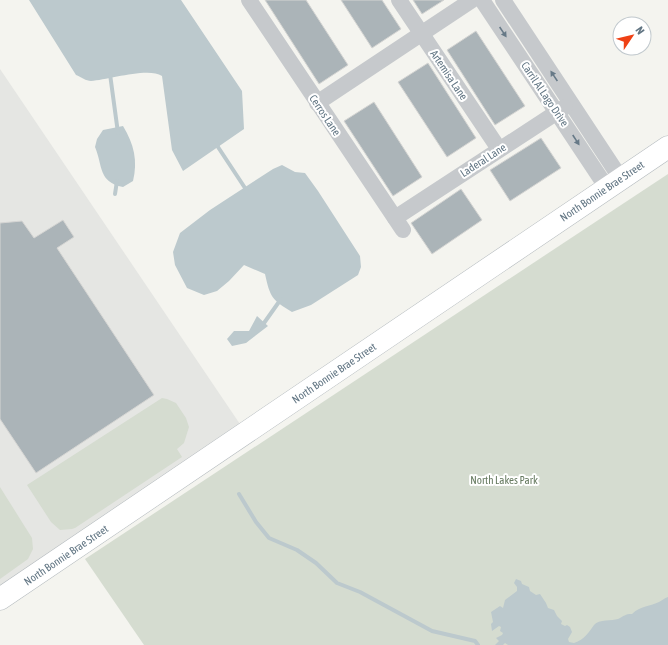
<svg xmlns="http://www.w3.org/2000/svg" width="668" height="645" viewBox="0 0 668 645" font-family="'Asap Condensed',sans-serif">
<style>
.built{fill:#e5e6e3}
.green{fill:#d5dcd0}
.water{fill:#bcc9cd}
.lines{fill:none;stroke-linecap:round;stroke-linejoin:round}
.stream{stroke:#bcc9cd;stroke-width:4}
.building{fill:#abb4b8;stroke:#d5d5d3}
.secondary-casing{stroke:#b5bbbf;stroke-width:23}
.minor{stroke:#c6c9cc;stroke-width:16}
.secondary{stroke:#fff;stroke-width:22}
.oneway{fill:#667987}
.labels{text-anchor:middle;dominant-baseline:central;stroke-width:4;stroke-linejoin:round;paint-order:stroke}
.street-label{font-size:11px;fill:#617583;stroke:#fff}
.park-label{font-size:11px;fill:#667a60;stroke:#fff}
</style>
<rect width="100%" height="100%" fill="#f4f4ef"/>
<polygon class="built" points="0,69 246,433 0,588"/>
<g class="green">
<polygon points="668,174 668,645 144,645 85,559"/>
<polygon points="162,398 167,399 176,403 186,418 189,427 184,443 177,449 182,457 75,528 72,529 60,530 51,522 27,485"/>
<polygon points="0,487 32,538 33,549 28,559 0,579"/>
</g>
<g class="water">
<path d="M29 0H181L242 91 244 129 183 171 172 150 162 76C148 67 108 80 91 81 86 81 81 77 76 75Z"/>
<path d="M123 126C134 144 138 161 133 181L123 187C98 182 103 166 95 147L97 139 103 130Z"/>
<path d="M282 165 295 172 305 173 318 191 360 256 361 267 358 275 311 305 292 312C272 300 270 297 265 274L244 265 229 281 217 291 204 295 187 288 175 265 173 252 180 233 210 210 273 169Z"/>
<polygon points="257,316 268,326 246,343 232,346 227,339 234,331 249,331"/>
<path d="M516 579 521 581 522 584 529 587 530 591 536 595 540 594 546 603 548 608 554 610 557 616 562 621 561 624 565 626 567 625 570 627 572 632 568 639 569 642 574 643C585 639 588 633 594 625 599 619 612 621 618 619 624 616 625 614 632 614 640 606 651 606 659 602 663 600 664 598 668 597V645H508L505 643 503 645H495L499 641 496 638 502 635 503 633 500 631 501 627 499 626 492 631 491 624 493 622 491 612 500 606 503 608 505 600 517 591V587L514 583Z"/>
</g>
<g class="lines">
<g class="stream">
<polyline points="110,74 118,133"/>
<polyline points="217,143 218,147 247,191"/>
<polyline points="115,194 117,181"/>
<polyline points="261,325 264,323 281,299"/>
<polyline points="239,494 256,522 269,538 297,550 316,563 337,583 360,592 432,631 475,641 478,645"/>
</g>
</g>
<g class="building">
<polygon points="265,0 306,0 348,65 319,84"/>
<polygon points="341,0 382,0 401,29 372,48"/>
<polygon points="413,0 444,0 422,14"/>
<polygon points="476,31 525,106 495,125 447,50"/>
<polygon points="428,63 476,138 447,157 398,82"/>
<polygon points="374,102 422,177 393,196 344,121"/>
<polygon points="541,138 561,168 510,201 490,170"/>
<polygon points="461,189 482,220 432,254 411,223"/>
<polygon points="63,220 74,237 57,248 154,395 36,473 0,419 0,223 22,221 34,238"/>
</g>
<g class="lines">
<defs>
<polyline id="secondary" points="0,599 668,147"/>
</defs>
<use href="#secondary" class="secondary-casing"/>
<g class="minor">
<polyline points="249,0 403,230"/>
<polyline points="399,0 499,149"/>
<polyline points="482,0 607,188"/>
<polyline points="503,0 621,179"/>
<polyline points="317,103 472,0"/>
<polyline points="395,218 565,107"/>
</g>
<use href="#secondary" class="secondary"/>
</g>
<defs><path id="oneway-solid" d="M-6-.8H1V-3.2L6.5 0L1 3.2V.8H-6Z"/></defs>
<g class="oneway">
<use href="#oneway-solid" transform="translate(503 32) rotate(56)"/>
<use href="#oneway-solid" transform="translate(554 76) rotate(-124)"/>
<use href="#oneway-solid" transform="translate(576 140) rotate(57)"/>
</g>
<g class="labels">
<g class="street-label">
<text transform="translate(449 75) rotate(56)">Artemisa Lane</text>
<text transform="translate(545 94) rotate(56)">Carril Al Lago Drive</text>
<text transform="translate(325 115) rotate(56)">Cerros Lane</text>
<text transform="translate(483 160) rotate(-33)">Laderal Lane</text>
<text transform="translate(602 191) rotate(-34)">North Bonnie Brae Street</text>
<text transform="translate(334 373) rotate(-34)">North Bonnie Brae Street</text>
<text transform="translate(66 555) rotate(-34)">North Bonnie Brae Street</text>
</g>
<g class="park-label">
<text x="504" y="480">North Lakes Park</text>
</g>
</g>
<g transform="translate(632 36) rotate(55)"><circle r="19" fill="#ffffff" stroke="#c0c8cd"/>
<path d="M0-3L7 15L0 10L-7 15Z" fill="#ef4115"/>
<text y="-6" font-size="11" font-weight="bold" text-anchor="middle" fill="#617583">N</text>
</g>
</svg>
